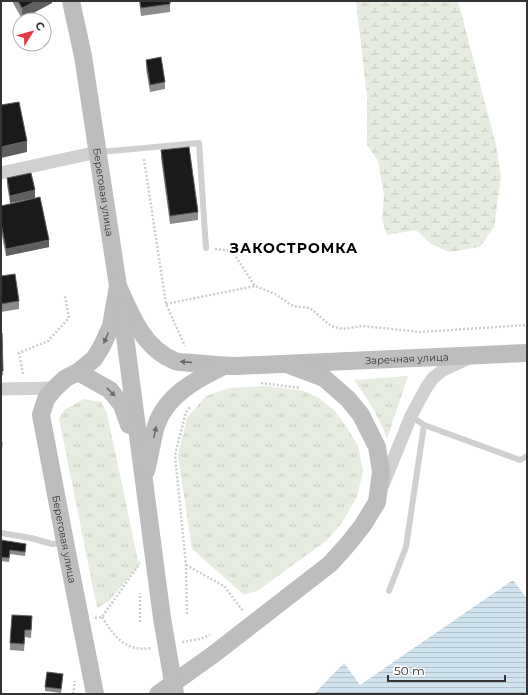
<svg xmlns="http://www.w3.org/2000/svg" width="528" height="695" viewBox="0 0 528 695" font-family="Montserrat,sans-serif">
<style>
.grass{fill:url(#grass-tufts)}
.wetland{fill:url(#wetland-marsh)}
.water{fill:url(#water-rules)}
.lines{fill:none;stroke-linecap:round;stroke-linejoin:round}
.path{stroke:#cdcdcd;stroke-width:2.5;stroke-dasharray:2 2;stroke-linecap:butt}
.lane{stroke:#d0d0d0;stroke-width:6}
.street{stroke:#d0d0d0;stroke-width:13}
.secondary{stroke:#bdbdbd;stroke-width:18}
.secondary-bridge{stroke:#bdbdbd;stroke-width:18}
.wall{fill:#8c8c8c}
.shaded-wall{fill:#5f5f5f}
.building{fill:#1a1a1a;stroke:#5f5f5f}
.oneway{fill:#6a6a6a}
.labels{text-anchor:middle;dominant-baseline:central;stroke-width:4;stroke-linejoin:round;paint-order:stroke}
.street-label{font-size:10px;fill:#333;stroke:#fff}
.district-label{font-size:14px;font-weight:bold;letter-spacing:1px;fill:#000;stroke:#fff}
</style>
<defs>
<pattern id="grass-tufts" width="24" height="20" patternUnits="userSpaceOnUse"><rect width="24" height="20" fill="#e6ecdf"/><path d="M3 7l-1-3M5 7V3M7 7l1-3M15 17l-1-3M17 17v-4M19 17l1-3" fill="none" stroke="#c6cbc0"/></pattern>
<pattern id="wetland-marsh" width="20" height="14" patternUnits="userSpaceOnUse"><rect width="20" height="14" fill="#e6ecdf"/><path d="M1 5h8M5 5V1M11 12h8M15 12V8" fill="none" stroke="#c6cbc0"/></pattern>
<pattern id="water-rules" width="6" height="5" patternUnits="userSpaceOnUse"><rect width="6" height="5" fill="#cfe2ee"/><path d="M0 2.5h6" fill="none" stroke="#b2c2cd"/></pattern>
</defs>
<rect width="100%" height="100%" fill="#fff"/>
<g class="grass">
<path d="M408 376 387 439C380 418 367 398 354 380Z"/>
<polygon points="265,386 304,391 319,398 335,411 346,426 358,446 363,471 357,497 341,524 326,541 257,591 244,595 192,549 178,455 187,418 206,396 229,388"/>
<polygon points="84,399 101,402 107,413 138,561 141,563 109,601 97,608 59,418 64,410"/>
</g>
<polygon class="wetland" points="356,1 458,1 496,145 501,177 494,227 480,247 449,252 431,244 416,230 387,235 382,219 384,196 378,161 367,145 367,97"/>
<polygon class="water" points="513,580 527,599 527,694 314,694 344,663 360,685"/>
<g class="lines">
<g class="path">
<polyline points="144,159 166,304 185,346"/>
<polyline points="215,249 232,251 255,286 275,294 293,306 310,308 331,326 343,329 362,326 421,332 527,325"/>
<polyline points="166,304 255,286"/>
<polyline points="23,374 19,353 48,341 69,318 65,296"/>
<polyline points="261,383 300,388"/>
<polyline points="186,565 224,586 243,611"/>
<polyline points="187,614 186,565 175,455 186,412 191,406"/>
<path d="M102 617C115 637 125 652 151 648"/>
<polyline points="95,618 102,617 138,566"/>
<polyline points="140,622 140,593"/>
<polyline points="182,642 200,639 210,635"/>
<polyline points="73,694 75,681"/>
</g>
<g class="lane">
<polyline points="100,152 199,143 206,248"/>
<polyline points="411,416 424,425 520,460 527,456"/>
<polyline points="1,533 31,538 52,544 63,543"/>
<polyline points="389,591 406,547 424,425"/>
</g>
<g class="street">
<polyline points="1,173 98,152"/>
<polyline points="1,389 55,388"/>
<polyline points="383,485 411,416 426,388 433,378 443,370 469,358"/>
</g>
<g class="secondary">
<path id="s1" d="M71 1 83 56 118 286 111 326 102 346 94 359 78 372 66 378 55 388 46 399 41 415 65 542 95 694"/>
<path id="s2" d="M118 286C131 315 143 348 175 361 180 363 187 362 193 363 208 364 222 366 236 366L527 353"/>
<polyline points="121,306 162,618"/>
<polyline points="78,372 110,390 122,405 129,425"/>
<path d="M146 471C150 456 152 440 156 426 166 395 197 379 224 366"/>
<polyline points="158,694 214,654 330,564 348,544 363,525 377,502 381,472 379,459 377,447 361,415 348,399 324,378 287,364"/>
</g>
<polyline class="secondary-bridge" points="162,618 175,694"/>
</g>
<g class="wall">
<polygon points="12,1 52,1 52,3 22,19"/>
<polygon points="139,1 170,1 170,12 141,16"/>
<polygon points="146,60 165,82 165,89 150,92 146,68"/>
<polygon points="161,150 198,212 198,220 170,224 161,158"/>
<polygon points="7,178 35,198 10,203 7,185"/>
<polygon points="1,206 49,247 6,256 1,231"/>
<polygon points="1,276 19,301 19,309 1,312"/>
<polygon points="1,333 2,333 3,375 1,375"/>
<polygon points="1,540 26,547 25,556 10,554 9,562 1,561"/>
<polygon points="32,623 31,638 25,637 24,651 10,650 10,643"/>
<polygon points="63,678 61,693 45,691 45,687"/>
</g>
<g class="shaded-wall">
<polygon points="36,1 52,1 52,3 22,19 22,8"/>
<polygon points="27,141 27,152 1,158 1,147"/>
<polygon points="35,190 35,198 10,203 10,196"/>
<polygon points="49,240 49,247 6,256 6,249"/>
</g>
<g class="building">
<polygon points="18,1 36,1 22,8"/>
<polygon points="140,1 170,1 170,4 141,8"/>
<polygon points="161,57 165,82 150,85 146,60"/>
<polygon points="19,102 27,141 1,147 1,105"/>
<polygon points="189,147 198,212 170,216 161,150"/>
<polygon points="31,173 35,190 10,196 7,178"/>
<polygon points="40,197 49,240 6,249 1,223 1,206"/>
<polygon points="15,274 19,301 1,304 1,276"/>
<polygon points="1,333 2,333 3,371 1,371"/>
<polygon points="1,442 2,442 1,459"/>
<polygon points="1,540 26,544 25,552 10,550 9,558 1,557"/>
<polygon points="12,615 32,616 31,630 25,630 24,644 10,643"/>
<polygon points="47,672 63,674 61,689 45,687"/>
</g>
<defs><path id="oneway-solid" d="M-6-.8H1V-3.2L6.5 0L1 3.2V.8H-6Z"/></defs>
<g class="oneway">
<use href="#oneway-solid" transform="translate(106 338) rotate(114)"/>
<use href="#oneway-solid" transform="translate(186 362) rotate(-175)"/>
<use href="#oneway-solid" transform="translate(111 392) rotate(45)"/>
<use href="#oneway-solid" transform="translate(155 432) rotate(-78)"/>
</g>
<g class="labels">
<g class="street-label">
<text stroke="none"><textPath href="#s1" startOffset="194">Береговая улица</textPath></text>
<text stroke="none"><textPath href="#s2" startOffset="329">Заречная улица</textPath></text>
<text stroke="none"><textPath href="#s1" startOffset="573">Береговая улица</textPath></text>
</g>
<g class="district-label">
<text x="294" y="248">ЗАКОСТРОМКА</text>
</g>
</g>
<rect width="528" height="695" fill="none" stroke="#333333" stroke-width="4"/>
<g transform="translate(32 32) rotate(53)"><circle r="19" fill="#ffffff" stroke="#adadad"/>
<path d="M0-3L7 15L0 10L-7 15Z" fill="#e63946"/>
<text y="-6" font-size="11" font-weight="bold" text-anchor="middle" fill="#333333">С</text>
</g>
<path d="M388 675v6h117v-6" fill="none" stroke="#333333" stroke-width="2"/>
<text x="394" y="675" font-size="12" fill="#333333" stroke="#ffffff" stroke-width="3" paint-order="stroke">50 m</text>
</svg>
